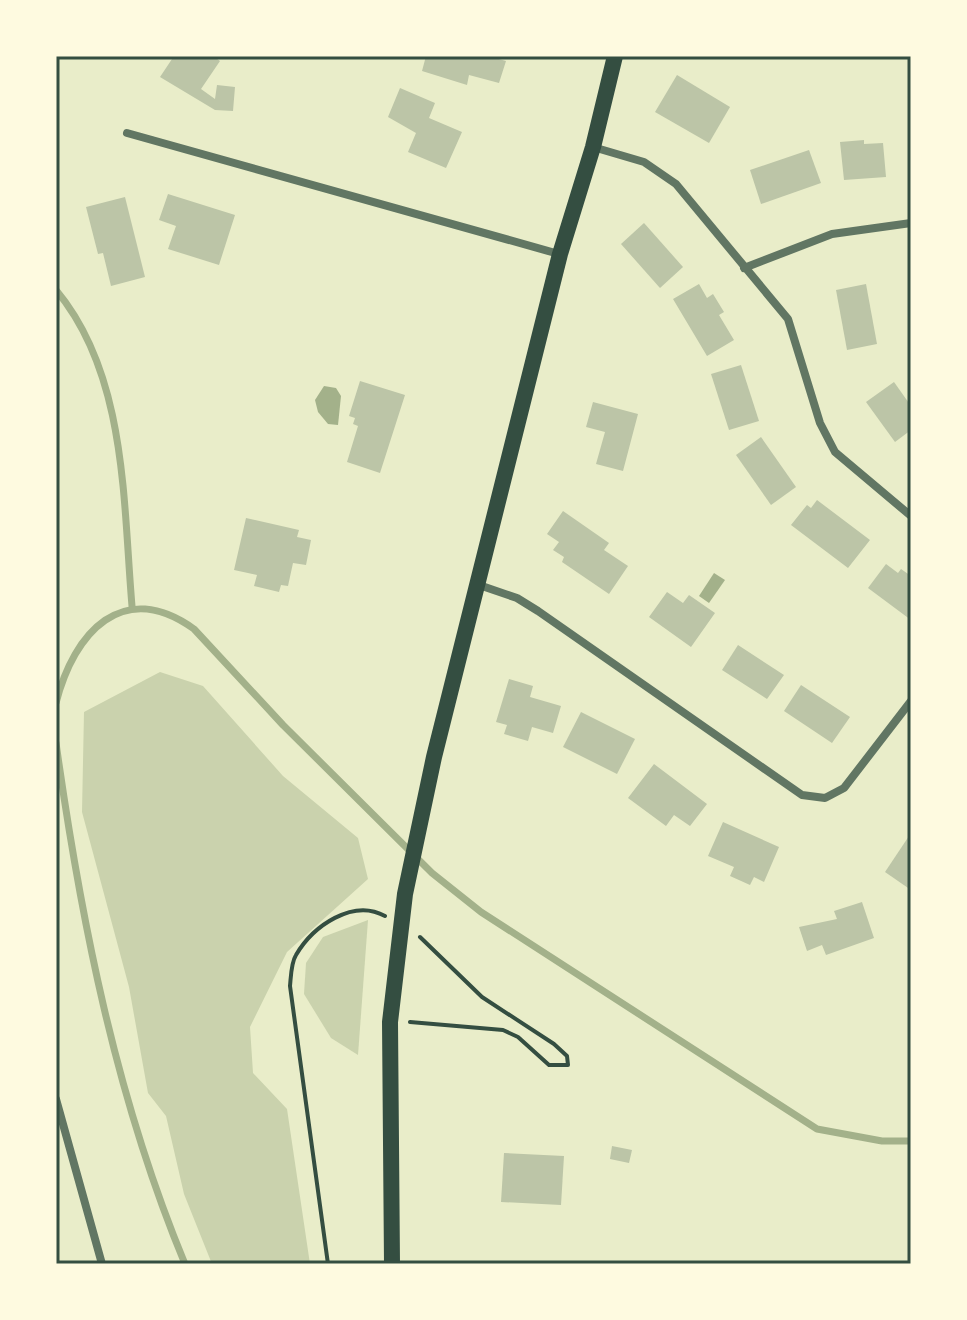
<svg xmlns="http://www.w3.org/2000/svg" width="967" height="1320" viewBox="0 0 967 1320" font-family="'Titillium Web',sans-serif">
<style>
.green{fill:#cad2ad}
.water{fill:#a3b18a}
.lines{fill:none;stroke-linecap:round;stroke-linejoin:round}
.stream{stroke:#a3b18a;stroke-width:7}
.building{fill:#bcc5a7}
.path{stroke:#344e41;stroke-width:4}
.minor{stroke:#617663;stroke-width:8}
.secondary{stroke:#344e41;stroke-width:16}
.neatline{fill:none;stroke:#344e41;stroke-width:3}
</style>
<rect width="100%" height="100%" fill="#e9edc9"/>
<g class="green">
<polygon points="160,672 203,686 283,776 358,838 368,879 287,952 250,1027 253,1073 287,1109 310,1264 212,1264 184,1194 166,1116 148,1093 129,987 82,812 84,712"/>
<polygon points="368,920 358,1055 331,1038 304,994 306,963 323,937"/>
</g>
<g class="water">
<polygon points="324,386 336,388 341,396 338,425 328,424 318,412 315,400"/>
<polygon points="714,573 725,580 709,603 699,596"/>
</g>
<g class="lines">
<g class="stream">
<path d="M56 290C127 375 123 502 132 606"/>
<path d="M56 703C74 632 123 578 194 629L283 725 432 873 481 912 817 1129 882 1141H911"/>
<path d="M56 743C81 921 116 1098 185 1264"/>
</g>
</g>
<g class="building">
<polygon points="174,56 213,56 220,61 201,89 215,99 217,85 235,87 233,111 215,110 160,77"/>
<polygon points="426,56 488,56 506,61 499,83 469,75 467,85 422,71"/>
<polygon points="677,75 730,107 709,143 655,112"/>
<polygon points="400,88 435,103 429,118 462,132 446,168 408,152 416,133 388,117"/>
<polygon points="864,140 864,144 883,143 886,177 844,180 840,142"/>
<polygon points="809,150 821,183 761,204 750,170"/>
<polygon points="168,194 235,215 219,265 168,249 176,226 159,220"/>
<polygon points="125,197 145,277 111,286 103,253 98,254 86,207"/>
<polygon points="644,223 683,267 660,288 621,244"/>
<polygon points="699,284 707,298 713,294 724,312 719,315 734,340 707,356 673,299"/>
<polygon points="866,284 877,344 847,350 836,290"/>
<polygon points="741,365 759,421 729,430 711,374"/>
<polygon points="360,381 405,395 380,473 347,462 358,426 353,424 355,418 349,416"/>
<polygon points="894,382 911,406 911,430 895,442 866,402"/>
<polygon points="593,402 638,414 623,471 596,464 605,432 586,427"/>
<polygon points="761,437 796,487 771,505 736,455"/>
<polygon points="817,500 870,540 848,568 791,525 807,505 811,508"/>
<polygon points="563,511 609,543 604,550 628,566 609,594 562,562 564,557 553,550 559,542 547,534"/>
<polygon points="246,518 299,530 297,537 311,540 306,565 293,563 288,586 281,585 279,592 254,586 257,575 234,570"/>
<polygon points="886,564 898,573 901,569 911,576 911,620 868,588"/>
<polygon points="667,592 683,603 689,595 715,613 691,647 649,617"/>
<polygon points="738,645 784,675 767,699 722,670"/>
<polygon points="509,679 533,686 530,697 561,706 553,733 532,727 528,741 504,734 507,725 496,722"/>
<polygon points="801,685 850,717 832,743 784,711"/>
<polygon points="581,712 635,739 617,774 563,747"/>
<polygon points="654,764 707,804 690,826 674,815 666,826 628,798"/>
<polygon points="723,822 779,847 764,882 754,877 750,885 730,876 734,867 708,856"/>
<polygon points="911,833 911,890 885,872"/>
<polygon points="862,902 874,938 826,955 822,945 807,951 799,927 837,919 834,911"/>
<polygon points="612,1146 632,1150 629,1163 610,1159"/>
<polygon points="504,1153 564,1156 561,1205 501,1202"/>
</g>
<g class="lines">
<g class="path">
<polyline points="410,1022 503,1030 518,1037 549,1065 568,1065 567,1056 554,1044 482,997 420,937"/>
<path d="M328 1264 290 986C291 976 291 963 296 955 313 926 353 898 385 916"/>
</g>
<g class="minor">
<polyline points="127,133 559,254"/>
<polyline points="593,147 644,162 676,184 788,319 820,423 835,452 911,516"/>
<polyline points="744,268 832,234 911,223"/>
<polyline points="479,585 517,598 538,611 802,795 825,798 844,788 911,701"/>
<polyline points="56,1099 102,1264"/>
</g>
<polyline class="secondary" points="392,1264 390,1022 405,894 434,757 560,254 593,147 615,56"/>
</g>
<rect width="967" height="1320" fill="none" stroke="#fefae0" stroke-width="116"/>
<rect x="58" y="58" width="851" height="1204" class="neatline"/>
</svg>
